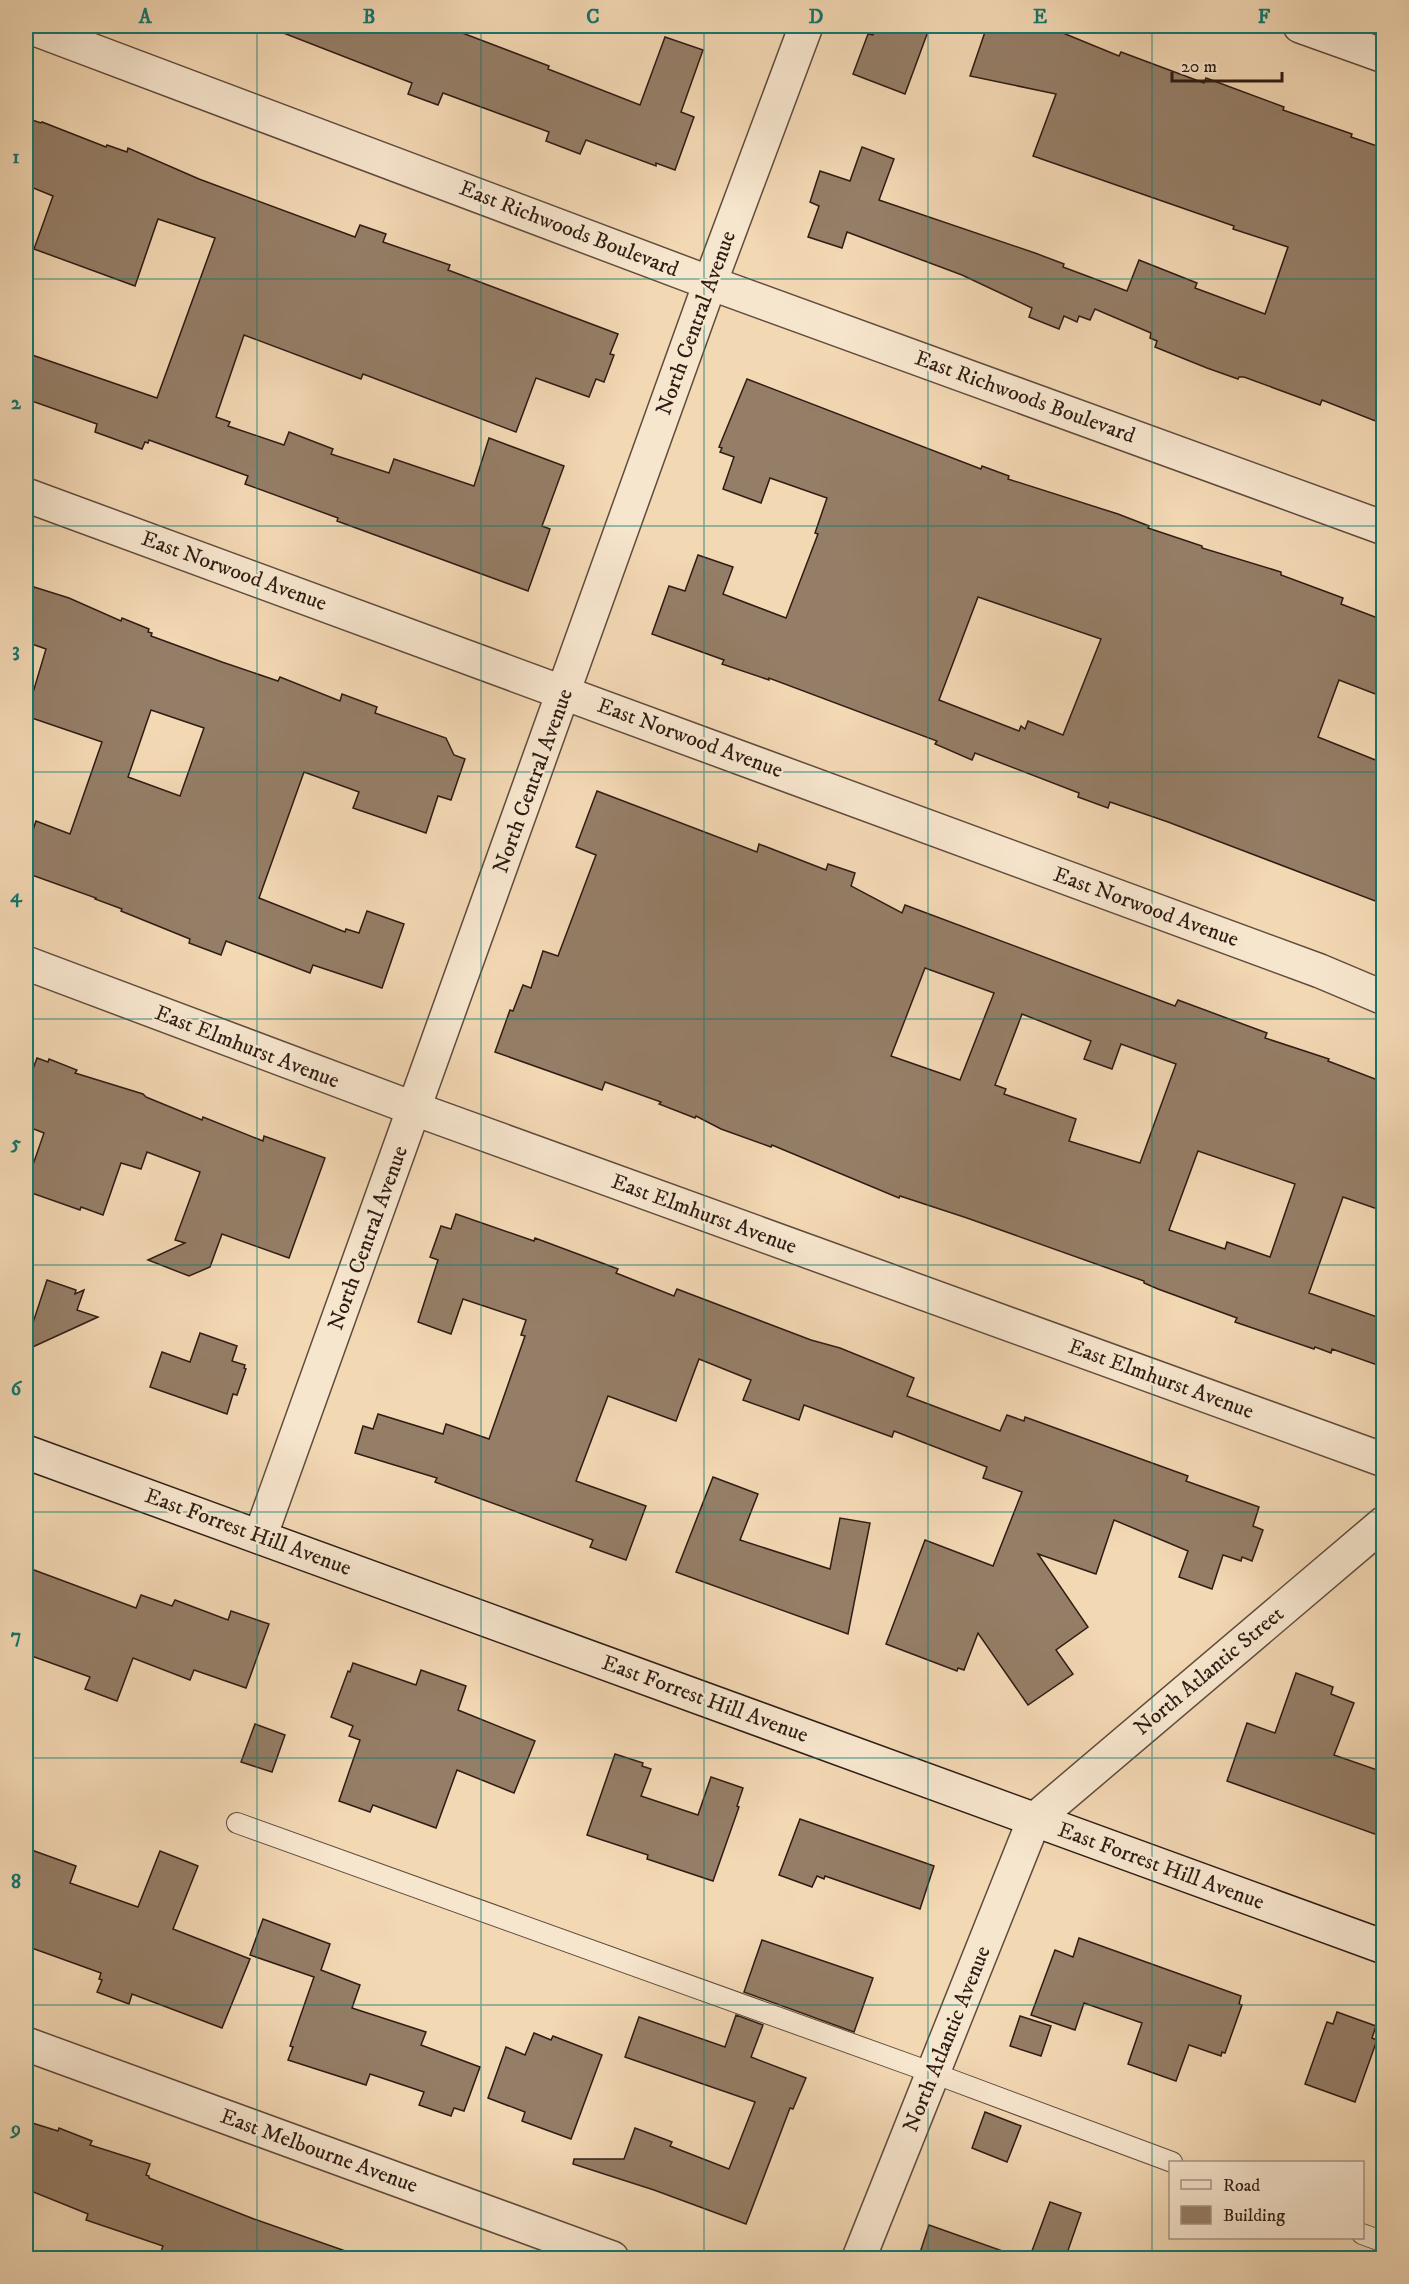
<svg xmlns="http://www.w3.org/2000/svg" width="1409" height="2284" viewBox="0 0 1409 2284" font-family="'IM FELL DW Pica',serif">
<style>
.building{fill:#957e67;stroke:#2f1c14;stroke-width:1.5;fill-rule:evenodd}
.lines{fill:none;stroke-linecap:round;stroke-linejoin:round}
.service-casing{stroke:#604b3c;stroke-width:22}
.minor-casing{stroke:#604b3c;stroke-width:36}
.secondary-casing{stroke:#2f1c14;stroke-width:36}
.service{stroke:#f7e6ce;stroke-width:20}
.minor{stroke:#f7e6ce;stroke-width:33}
.secondary{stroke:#f7e6ce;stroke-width:33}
.grid{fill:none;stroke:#0f766e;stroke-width:1.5;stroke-opacity:0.55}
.labels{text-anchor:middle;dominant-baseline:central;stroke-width:4.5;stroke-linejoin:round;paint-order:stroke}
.street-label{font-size:22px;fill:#2f1c14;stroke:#f7e6ce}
.neatline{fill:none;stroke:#0f766e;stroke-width:2}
.grid-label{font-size:20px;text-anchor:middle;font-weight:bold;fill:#0f766e}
</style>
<rect width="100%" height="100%" fill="#f3d8b4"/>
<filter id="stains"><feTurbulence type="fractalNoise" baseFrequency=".00333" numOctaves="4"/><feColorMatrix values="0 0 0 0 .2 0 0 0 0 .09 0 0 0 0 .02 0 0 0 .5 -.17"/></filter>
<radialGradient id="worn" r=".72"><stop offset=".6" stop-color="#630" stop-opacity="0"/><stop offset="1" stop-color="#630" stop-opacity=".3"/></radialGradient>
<g class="building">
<polygon points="273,26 444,26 549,66 548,69 640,105 665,37 703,50 681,112 694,117 675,170 656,163 656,166 586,140 580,154 546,141 549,132 443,93 438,105 408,94 412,83 273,29"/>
<polygon points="876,26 930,26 905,94 853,74 868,34 873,35"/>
<polygon points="987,26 1046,26 1119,56 1121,52 1204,83 1206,78 1284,107 1283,110 1352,134 1351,137 1383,148 1383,424 1322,400 1320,405 1244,377 1239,377 1238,379 1207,368 1155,347 1157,341 1150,338 1151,333 1095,309 1090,320 1079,316 1077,322 1064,316 1059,329 1029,317 1032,308 962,275 847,232 842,248 808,237 819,206 810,202 820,171 850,181 862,147 894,159 879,200 1035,253 1064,264 1063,267 1127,291 1139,260 1197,283 1195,288 1265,314 1288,247 1233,229 1234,226 1033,156 1056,94 970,76"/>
<polygon points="26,118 41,123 42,122 106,147 107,145 127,152 128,148 199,179 355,237 360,225 386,234 383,242 450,265 448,270 618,334 610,354 614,355 604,382 596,379 589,397 536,378 516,432 363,374 361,379 244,335 216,417 230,422 228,426 284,445 289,432 333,449 331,454 389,473 394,459 474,486 489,438 564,466 542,526 550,529 528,591 337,521 338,518 245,484 248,476 149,440 148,443 145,442 142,449 95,432 97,424 26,399 26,372 32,355 157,398 215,238 158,219 135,286 34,249 53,196 26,185"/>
<path d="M747 379 981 469 982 466 1009 476 1008 479 1118 514 1149 526 1148 528 1202 546V548L1281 572V575L1343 598 1341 604 1383 620V697L1339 680 1318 737 1383 763V904L1168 822 1110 802 1108 808 1078 797 1079 793 975 753 972 760 935 744 937 741 769 678V680L722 664 724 660 652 634 669 586 685 591 698 555 733 567 723 594 786 618 818 534 815 533 827 498 770 478 761 503 723 489 734 457 720 452 722 448 719 447ZM978 597 1101 639 1063 735 1028 721 1025 729 1021 726 1019 731 939 700Z"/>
<path d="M34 587 69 598 121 621 122 618 149 629 148 632 152 633 151 636 222 662 278 681 280 677 340 701 342 694 377 707 375 713 446 738 454 755 465 759 451 800 438 796 426 833 353 808 359 792 304 772 259 898 345 932 346 929 359 933 367 911 404 924 382 988 313 965 310 973 226 941 221 955 189 943 190 939 121 911 122 909 95 899 96 898 26 873V851L36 821 70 834 102 742 26 716 46 649 26 642V612ZM151 710 204 728 180 796 128 777Z"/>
<path d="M597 791 757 852 759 844 826 870 828 864 855 873 851 886 902 913 905 905 1175 1006 1178 1000 1267 1033 1265 1038 1329 1059 1328 1061 1383 1082V1211L1343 1197 1309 1293 1383 1319V1367L1332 1349 1331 1353 1315 1347 1314 1349 1235 1322 1237 1318 1158 1289 1144 1283V1281L967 1218 900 1196 899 1198 772 1145 771 1147 721 1129 696 1116 695 1118 659 1104 661 1102 605 1082 602 1090 495 1052 510 1010 513 1011 523 985 531 988 543 951 558 956 596 855 576 847ZM925 968 994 993 960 1080 891 1056ZM1022 1014 1091 1041 1084 1059 1112 1069 1121 1044 1176 1064 1140 1163 1069 1141 1076 1119 1004 1094 1006 1089 995 1085ZM1198 1151 1295 1184 1270 1257 1227 1242 1225 1249 1169 1230Z"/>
<polygon points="37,1058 48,1062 49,1059 77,1070 75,1073 143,1094 146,1097 202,1120 203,1117 263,1141 264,1136 325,1158 289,1258 222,1234 210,1267 189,1276 148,1260 185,1243 175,1240 200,1172 147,1152 141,1169 121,1163 103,1215 81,1207 80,1210 26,1191 26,1185 44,1133 26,1126 26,1088"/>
<polygon points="456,1214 534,1241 535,1238 618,1269 616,1273 674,1296 677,1289 811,1340 840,1348 914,1378 907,1396 1000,1431 1007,1415 1024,1421 1025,1417 1188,1476 1186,1481 1259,1507 1253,1526 1263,1530 1252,1561 1242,1557 1241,1561 1223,1555 1212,1589 1179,1577 1188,1551 1114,1520 1096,1574 1038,1554 1088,1627 1056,1650 1073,1674 1028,1705 978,1633 964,1670 958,1668 957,1671 886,1644 925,1540 993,1566 1022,1492 983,1478 987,1467 894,1431 892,1437 804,1405 799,1420 743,1400 751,1380 699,1359 676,1421 608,1396 576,1481 646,1506 626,1560 590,1547 593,1540 435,1482 437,1478 355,1453 363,1426 373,1429 378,1414 443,1434 446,1424 489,1439 525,1336 521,1335 526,1320 463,1299 451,1334 418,1322 438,1260 430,1257 441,1226 451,1229"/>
<polygon points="47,1280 76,1290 75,1294 84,1290 77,1310 98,1317 26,1350 26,1344"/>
<polygon points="200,1333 237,1346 232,1361 245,1365 244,1368 246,1369 237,1395 233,1394 227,1414 150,1387 162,1352 190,1362"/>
<polygon points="713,1477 758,1494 740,1540 830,1569 840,1518 870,1523 848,1634 676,1572"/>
<polygon points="26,1567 136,1608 141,1595 172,1606 175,1600 228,1620 231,1611 269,1624 246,1688 194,1670 190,1680 133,1658 117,1701 85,1689 90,1677 26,1654"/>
<polygon points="353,1663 416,1685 421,1670 466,1686 458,1710 535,1741 514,1793 457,1770 436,1828 373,1805 370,1812 339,1801 360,1740 349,1736 353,1726 331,1717 348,1671 350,1672"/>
<polygon points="1296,1673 1333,1687 1331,1694 1354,1703 1334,1755 1383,1772 1383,1837 1227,1781 1247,1723 1275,1733"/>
<polygon points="255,1724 285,1735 272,1772 241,1762"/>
<polygon points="615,1754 643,1763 642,1766 651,1769 641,1796 698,1815 711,1777 743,1788 737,1806 739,1807 713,1881 647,1859 648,1855 587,1835"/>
<polygon points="800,1819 934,1866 920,1909 825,1876 824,1879 817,1876 812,1887 779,1875"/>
<polygon points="26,1848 76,1866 70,1883 138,1907 160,1851 198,1866 173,1929 250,1959 222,2028 132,1994 129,2004 97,1992 102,1980 99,1979 101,1973 26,1946"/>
<polygon points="263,1919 330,1944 321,1970 360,1985 352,2008 426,2032 421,2045 480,2067 464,2111 454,2108 451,2116 419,2105 424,2092 370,2074 366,2085 288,2060 293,2047 290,2046 314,1977 250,1955"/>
<polygon points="1079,1938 1241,1996 1239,2004 1242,2005 1225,2053 1222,2052 1221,2056 1189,2045 1176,2081 1128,2064 1142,2023 1084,2003 1075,2030 1031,2015 1055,1950 1073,1957"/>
<polygon points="762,1940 873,1978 854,2032 744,1992"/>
<polygon points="1337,2012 1376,2026 1372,2038 1377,2040 1355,2102 1305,2084 1327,2022 1333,2024"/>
<polygon points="736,2015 763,2025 751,2057 806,2078 793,2109 790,2108 746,2224 654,2190 573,2164 574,2159 624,2159 635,2128 672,2142 670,2146 729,2169 755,2102 625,2057 639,2017 725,2047"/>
<polygon points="1020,2016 1051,2026 1041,2056 1010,2046"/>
<polygon points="534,2033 551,2040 553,2036 602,2055 571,2139 522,2121 525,2112 488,2098 506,2047 525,2055"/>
<polygon points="985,2112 1021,2126 1007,2162 972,2148"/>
<polygon points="26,2121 58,2131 59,2128 92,2141 90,2145 150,2164 146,2175 149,2176 149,2178 254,2219 354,2254 353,2259 158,2259 163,2246 86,2220 88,2214 26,2189"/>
<polygon points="1050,2202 1081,2213 1065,2259 1029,2259"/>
<polygon points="929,2225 1011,2254 1011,2259 918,2259"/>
</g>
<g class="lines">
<defs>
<g id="service">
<polyline points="237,1823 933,2073 1172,2162"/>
<polyline points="1362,2234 1384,2242"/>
</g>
<g id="minor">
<polyline points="27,26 710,283 1384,528"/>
<polyline points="1300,26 1384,56"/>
<polyline points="26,495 1320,971 1384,998"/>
<polyline points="26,963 415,1109 1384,1460"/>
<polyline points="260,1537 710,283 806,26"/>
<polyline points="26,2044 612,2258"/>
<polyline points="859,2258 1034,1820 1384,1523"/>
</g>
<polyline id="secondary" points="26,1452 1384,1947"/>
</defs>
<use href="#service" class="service-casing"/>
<use href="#minor" class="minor-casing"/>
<use href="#secondary" class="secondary-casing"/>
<use href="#service" class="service"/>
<use href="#minor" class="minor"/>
<use href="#secondary" class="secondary"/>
</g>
<path class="grid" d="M257 26V2258M481 26V2258M704 26V2258M928 26V2258M1152 26V2258M26 279H1384M26 526H1384M26 772H1384M26 1019H1384M26 1265H1384M26 1512H1384M26 1758H1384M26 2005H1384"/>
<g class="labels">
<g class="street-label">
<text transform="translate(569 229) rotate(21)">East Richwoods Boulevard</text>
<text transform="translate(696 323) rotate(-70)">North Central Avenue</text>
<text transform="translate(1025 397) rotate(20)">East Richwoods Boulevard</text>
<text transform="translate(234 571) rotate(20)">East Norwood Avenue</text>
<text transform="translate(690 738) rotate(20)">East Norwood Avenue</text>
<text transform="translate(533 781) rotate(-70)">North Central Avenue</text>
<text transform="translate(1146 907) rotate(20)">East Norwood Avenue</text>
<text transform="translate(247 1047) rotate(21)">East Elmhurst Avenue</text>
<text transform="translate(704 1214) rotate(20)">East Elmhurst Avenue</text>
<text transform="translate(368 1238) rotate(-70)">North Central Avenue</text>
<text transform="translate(1161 1379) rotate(20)">East Elmhurst Avenue</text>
<text transform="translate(248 1532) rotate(20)">East Forrest Hill Avenue</text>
<text transform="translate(1209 1671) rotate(-40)">North Atlantic Street</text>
<text transform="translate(705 1699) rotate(20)">East Forrest Hill Avenue</text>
<text transform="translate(1161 1866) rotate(20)">East Forrest Hill Avenue</text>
<text transform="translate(947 2039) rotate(-68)">North Atlantic Avenue</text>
<text transform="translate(319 2151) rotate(20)">East Melbourne Avenue</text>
</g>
</g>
<rect width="1409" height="2284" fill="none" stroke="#f3d8b4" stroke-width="66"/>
<rect x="1169" y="2161" width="195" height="78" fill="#f7e6ce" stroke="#a79584" stroke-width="1.5"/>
<rect x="1181" y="2180" width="30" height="9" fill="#f7e6ce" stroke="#a79584" stroke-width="1.5"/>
<text x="1223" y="2191" font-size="18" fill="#2f1c14">Road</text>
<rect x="1181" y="2206" width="30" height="18" fill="#957e67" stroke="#a79584" stroke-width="1.5"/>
<text x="1223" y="2221" font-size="18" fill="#2f1c14">Building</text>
<path d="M1172 72v9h110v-9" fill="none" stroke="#2f1c14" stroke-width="3"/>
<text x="1181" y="72" font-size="18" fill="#2f1c14" stroke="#f7e6ce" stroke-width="4.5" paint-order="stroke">20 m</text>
<rect x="33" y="33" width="1343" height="2218" class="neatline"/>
<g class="grid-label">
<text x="145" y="23">A</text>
<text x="369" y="23">B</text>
<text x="593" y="23">C</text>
<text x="816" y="23">D</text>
<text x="1040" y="23">E</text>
<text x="1264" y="23">F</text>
<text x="16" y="163">1</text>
<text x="16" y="409">2</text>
<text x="16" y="656">3</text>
<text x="16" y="902">4</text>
<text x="16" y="1149">5</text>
<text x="16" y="1395">6</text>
<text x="16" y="1642">7</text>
<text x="16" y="1888">8</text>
<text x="16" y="2135">9</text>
</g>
<rect width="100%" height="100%" filter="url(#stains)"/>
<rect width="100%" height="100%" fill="url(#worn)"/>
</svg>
